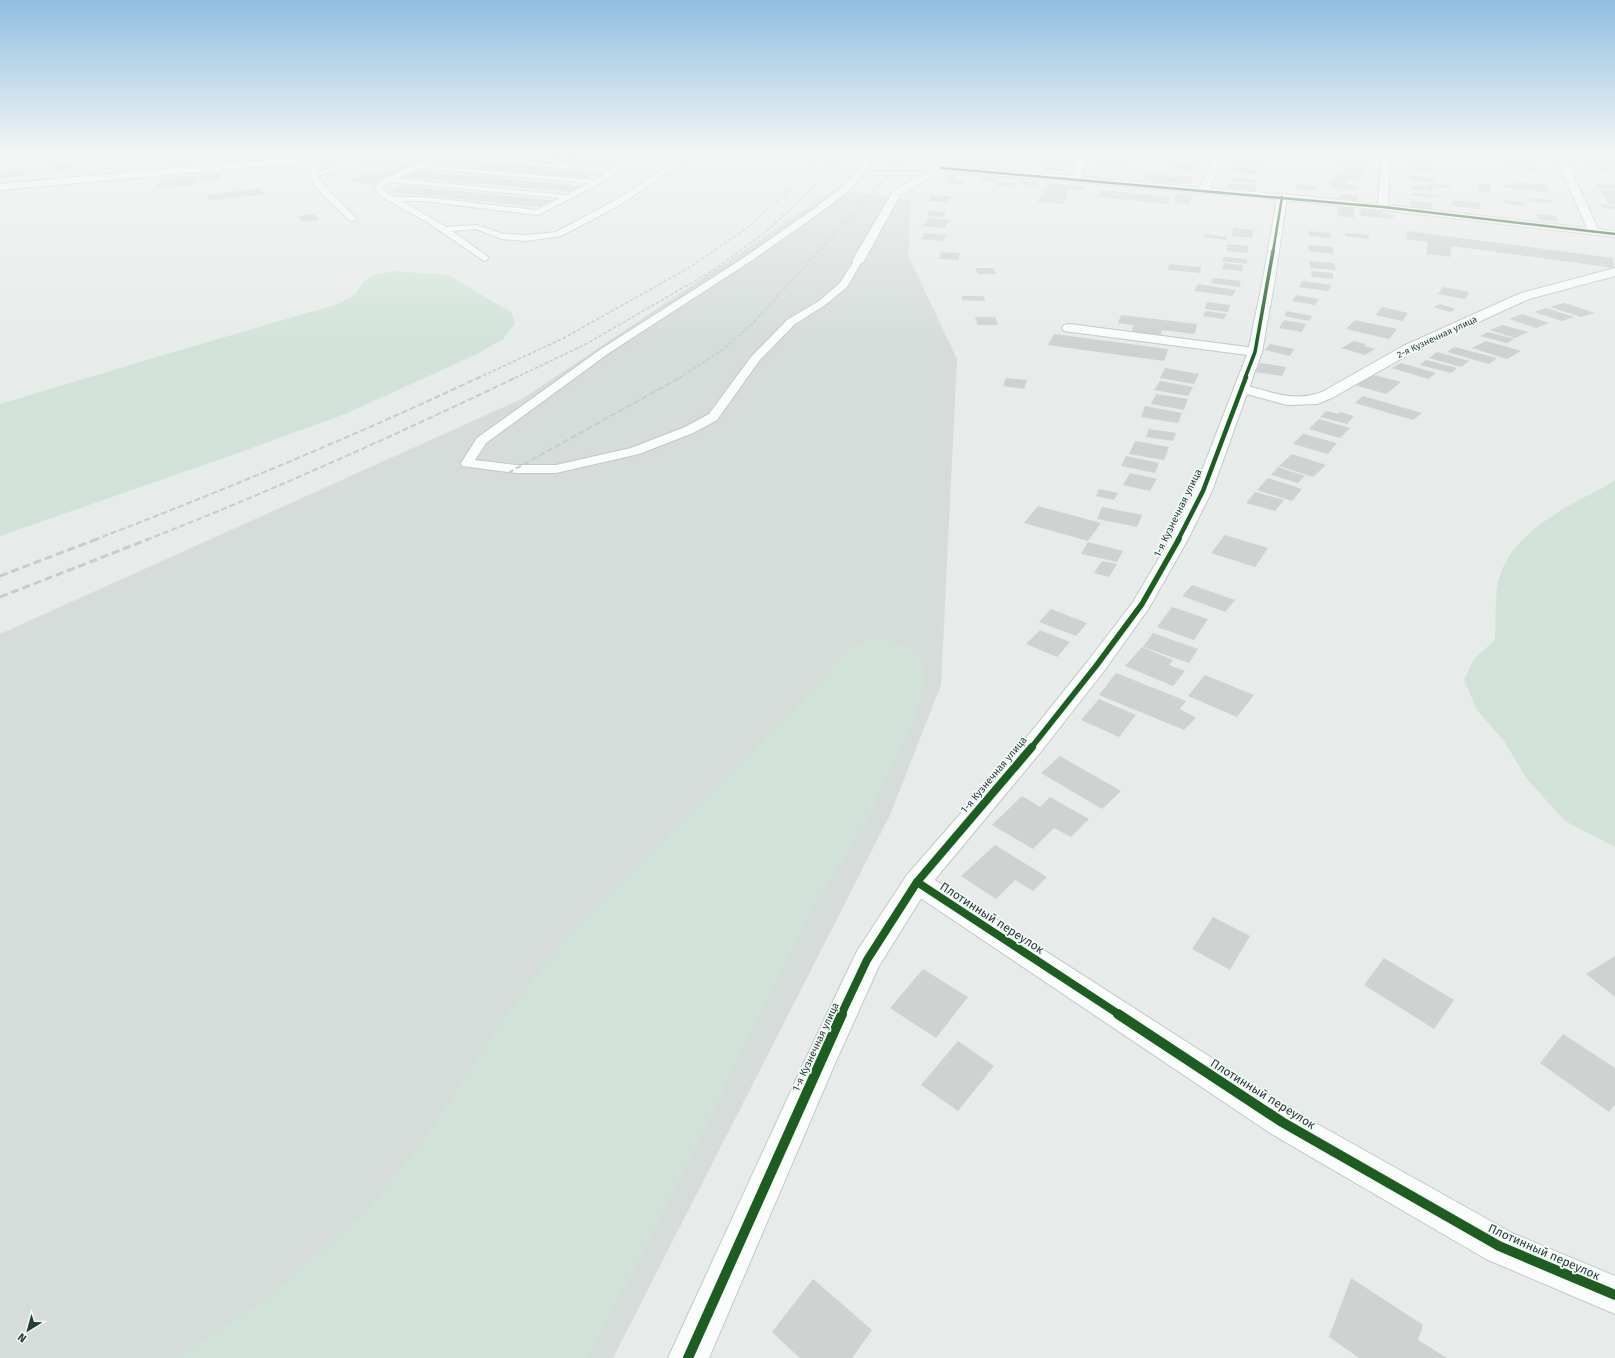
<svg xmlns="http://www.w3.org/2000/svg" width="1615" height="1358" viewBox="0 0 1615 1358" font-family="'Fira Sans',sans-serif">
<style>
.built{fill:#d5dcda}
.green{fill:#d1e3d8}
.building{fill:#ced2d1}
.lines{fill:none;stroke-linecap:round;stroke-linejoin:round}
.lane-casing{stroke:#c4c8c7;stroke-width:2}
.street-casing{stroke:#c4c8c7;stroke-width:2}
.secondary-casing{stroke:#c3c9c7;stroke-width:2}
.lane{fill:#fbfcfc;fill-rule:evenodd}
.street{fill:#fbfcfc;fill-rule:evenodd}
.secondary{fill:#fbfcfc;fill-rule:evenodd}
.rail-far2{stroke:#c8cccb;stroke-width:1.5;stroke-dasharray:3.5 2;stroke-linecap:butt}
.rail-far1{stroke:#c8cccb;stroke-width:2;stroke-dasharray:6 3;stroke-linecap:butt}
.rail{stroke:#c8cccb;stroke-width:3;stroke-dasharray:8 4;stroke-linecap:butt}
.cycleway-far5-casing{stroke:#f5faf8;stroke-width:3.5}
.cycleway-far4-casing{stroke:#f5faf8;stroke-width:5}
.cycleway-far3-casing{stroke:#f5faf8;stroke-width:6}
.cycleway-far2-casing{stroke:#f5faf8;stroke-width:8}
.cycleway-far1-casing{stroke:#f5faf8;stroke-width:10}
.cycleway-casing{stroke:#f5faf8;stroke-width:12}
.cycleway-far5{stroke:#1b5e20;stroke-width:2.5}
.cycleway-far4{stroke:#1b5e20;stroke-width:3.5}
.cycleway-far3{stroke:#1b5e20;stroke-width:4.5}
.cycleway-far2{stroke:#1b5e20;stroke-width:5.5}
.cycleway-far1{stroke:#1b5e20;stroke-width:8}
.cycleway{stroke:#1b5e20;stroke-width:10}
.labels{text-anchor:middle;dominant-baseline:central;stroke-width:3.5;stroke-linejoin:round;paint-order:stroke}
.far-street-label{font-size:9px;fill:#253e3a;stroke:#f5faf8}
.street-label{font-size:10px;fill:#253e3a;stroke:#f5faf8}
.near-street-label{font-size:12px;fill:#253e3a;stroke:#f5faf8}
</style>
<rect width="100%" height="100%" fill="#e7ebe9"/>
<polygon class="built" points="834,190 911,200 908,255 957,359 941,685 890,815 613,1358 0,1358 0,634 524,398"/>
<g class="green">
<polygon points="394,271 448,275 511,312 515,323 503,339 477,354 345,414 244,451 0,536 0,404 167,354 338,304 356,294 363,282 376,274"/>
<path d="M1615 480V847L1565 821 1527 779 1504 741 1477 710 1464 680 1474 659 1495 640C1496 623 1495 605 1497 588 1503 546 1543 520 1577 501 1590 494 1603 489 1615 480Z"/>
<polygon points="887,639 907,647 922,660 926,675 914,719 865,824 814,906 657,1224 588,1358 177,1358 269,1297 368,1210 426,1138 488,1041 535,976 580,925 637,870 673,832 744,763 772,730 800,703 849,649 866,640"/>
</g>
<g class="building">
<polygon points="12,153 35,153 35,154 12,157"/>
<polygon points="65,153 66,156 47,158 46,155"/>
<polygon points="429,153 440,153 372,184 347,182 369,172 382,173 374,177"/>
<polygon points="464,153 534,153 621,160 612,165"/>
<polygon points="1052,153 1058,153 1068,154 1066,158 1051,156"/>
<polygon points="1152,153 1171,153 1171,156 1152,155"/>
<polygon points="1502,153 1525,154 1528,159 1504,157"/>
<polygon points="959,155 974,156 971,160 946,160 949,156 958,156"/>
<polygon points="1410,155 1427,156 1427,159 1411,157"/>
<polygon points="1241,156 1259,158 1258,161 1240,159"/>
<polygon points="1337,156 1363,158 1362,162 1345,160 1346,158 1337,157"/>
<polygon points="447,157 597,174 585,180 432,162"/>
<polygon points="387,158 395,160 372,165 365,164"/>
<polygon points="1050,158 1066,159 1066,162 1049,162"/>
<polygon points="1410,158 1429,160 1429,163 1410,162"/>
<polygon points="1508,158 1532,160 1534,164 1509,163"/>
<polygon points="977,159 996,161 993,165 974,164"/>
<polygon points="1100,159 1127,161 1126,165 1098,163"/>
<polygon points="1239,160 1256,162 1254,165 1237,163"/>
<polygon points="1341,160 1361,162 1360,165 1340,163"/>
<polygon points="1588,160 1609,162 1612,166 1590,164"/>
<polygon points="72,164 73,169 54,171 54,166"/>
<polygon points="1044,164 1065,166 1063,171 1042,170"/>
<polygon points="1175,165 1195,166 1194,171 1174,170"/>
<polygon points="1236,165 1257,167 1256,169 1235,168"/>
<polygon points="1586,165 1607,166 1609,171 1588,169"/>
<polygon points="1345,166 1362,167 1361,171 1344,169"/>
<polygon points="1410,166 1430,168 1430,172 1410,170"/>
<polygon points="1234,168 1235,168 1257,170 1255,174 1232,172"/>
<polygon points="1522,168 1539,169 1540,173 1523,171"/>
<polygon points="23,169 24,175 2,178 2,172"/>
<polygon points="1342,170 1362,172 1362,175 1342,174"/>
<polygon points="416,171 581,186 571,192 403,177"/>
<polygon points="221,173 220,179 200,180 202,174"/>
<polygon points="1148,173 1194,177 1191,184 1144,180"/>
<polygon points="945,174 957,175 954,180 965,181 962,184 947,183 950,179 942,178"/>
<polygon points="1334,174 1359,177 1359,180 1333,178"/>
<polygon points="983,176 996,177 994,182 980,181"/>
<polygon points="1410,176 1433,178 1434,182 1411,180"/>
<polygon points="197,177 195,185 157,188 160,180"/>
<polygon points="1232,178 1256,180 1255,183 1231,181"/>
<polygon points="1332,178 1347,180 1346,184 1358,186 1358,190 1330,187"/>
<polygon points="1021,180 1039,181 1037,186 1019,184"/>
<polygon points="998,182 1016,183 1014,187 996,186"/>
<polygon points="1515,182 1546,185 1550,193 1503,187 1502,184 1516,186"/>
<polygon points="1048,183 1086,186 1084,190 1070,189 1063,204 1037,202"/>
<polygon points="1230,183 1256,185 1255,191 1228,188"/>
<polygon points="1429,183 1449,185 1450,189 1428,186"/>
<polygon points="1477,183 1490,184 1492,193 1479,192"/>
<polygon points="1596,183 1615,185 1615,189 1598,188"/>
<polygon points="1297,184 1316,186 1314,191 1295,188"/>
<polygon points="1411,185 1432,187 1432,191 1411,189"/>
<polygon points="404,186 553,200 541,207 390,192"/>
<polygon points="260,188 265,194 210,201 206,195"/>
<polygon points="1599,189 1614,191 1615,198 1604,197"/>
<polygon points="1100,190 1170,197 1167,204 1096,197"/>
<polygon points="1177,193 1192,195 1190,204 1174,203"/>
<polygon points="1412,193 1438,195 1439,198 1412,196"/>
<polygon points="1340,194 1359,196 1358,201 1339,199"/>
<polygon points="932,195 951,196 947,202 928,201"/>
<polygon points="1529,198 1550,200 1551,203 1530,201"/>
<polygon points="1605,198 1615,199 1615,204 1608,203"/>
<polygon points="1453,200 1481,203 1480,209 1452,206"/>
<polygon points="1504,200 1524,202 1526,206 1506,204"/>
<polygon points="1411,201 1432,203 1432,209 1411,207"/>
<polygon points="1601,204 1615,206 1615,209 1602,208"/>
<polygon points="1338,206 1354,208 1354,218 1337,216"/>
<polygon points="1361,209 1383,211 1383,214 1393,215 1393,219 1360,216"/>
<polygon points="929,211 946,212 944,217 927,216"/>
<polygon points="314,214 319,220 302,222 298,216"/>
<polygon points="1537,214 1557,216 1559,222 1539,220"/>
<polygon points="929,218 951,220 944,228 922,226"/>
<polygon points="1233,228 1253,230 1252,238 1232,236"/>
<polygon points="1308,231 1330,233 1331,238 1309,236"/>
<polygon points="1408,231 1613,258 1614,268 1452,246 1450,257 1426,254 1428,242 1406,239"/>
<polygon points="925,233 947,235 943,241 921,239"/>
<polygon points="1345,233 1369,235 1369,239 1345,236"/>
<polygon points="1205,234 1227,237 1226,240 1204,237"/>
<polygon points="1227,244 1249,246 1247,253 1227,251 1227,248 1234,248 1226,247"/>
<polygon points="1308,245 1333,247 1334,254 1309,251"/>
<polygon points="941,252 960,253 958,260 939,259"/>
<polygon points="1223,257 1247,259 1247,264 1222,261"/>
<polygon points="1309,261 1334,263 1336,270 1311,268"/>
<polygon points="1224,263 1243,265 1242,271 1222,269"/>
<polygon points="1169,264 1201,267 1200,273 1168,270"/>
<polygon points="975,268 993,268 997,274 978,274"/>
<polygon points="1311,271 1333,273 1333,279 1312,277"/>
<polygon points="1213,278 1241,281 1239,287 1211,283"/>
<polygon points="1302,281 1331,285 1328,291 1299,287"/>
<polygon points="1198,284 1236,290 1232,296 1194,291"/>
<polygon points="1443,287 1469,292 1465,299 1438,294"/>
<polygon points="1296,295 1319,299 1315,305 1292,301"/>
<polygon points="962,296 984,296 985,301 962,300"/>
<polygon points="1207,302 1230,305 1228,312 1205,309"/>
<polygon points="1564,303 1595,313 1581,317 1550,307"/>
<polygon points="1440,304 1456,309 1450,312 1434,307"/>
<polygon points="1382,307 1408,313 1402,321 1376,315"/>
<polygon points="1546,308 1574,317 1562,321 1534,312"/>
<polygon points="1206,311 1227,314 1224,319 1203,316"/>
<polygon points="1287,311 1312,316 1309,321 1284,316"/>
<polygon points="1522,314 1549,323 1536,328 1509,319"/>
<polygon points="1121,315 1197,324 1195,334 1162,330 1160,337 1131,333 1134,325 1118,323"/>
<polygon points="975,317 995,317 998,325 978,325"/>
<polygon points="1284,320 1306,324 1302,332 1279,328"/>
<polygon points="1355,320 1397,329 1389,339 1346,329"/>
<polygon points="1503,325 1528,332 1515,338 1490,330"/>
<polygon points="1488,332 1514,339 1507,343 1480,336"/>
<polygon points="1054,334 1168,349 1164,361 1048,345"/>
<polygon points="1354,341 1365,344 1364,346 1375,349 1365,355 1341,348"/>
<polygon points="1486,341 1521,351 1507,359 1472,348"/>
<polygon points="1270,344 1294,349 1290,356 1265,350"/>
<polygon points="1454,347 1497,358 1489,364 1447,352"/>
<polygon points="1437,352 1469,361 1461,367 1429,358"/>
<polygon points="1426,360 1457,368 1451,373 1420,365"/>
<polygon points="1260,363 1286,367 1282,376 1256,372"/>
<polygon points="1401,363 1436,373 1428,379 1392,368"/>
<polygon points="1165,368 1199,374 1194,384 1160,378"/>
<polygon points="1370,374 1401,382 1386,394 1355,385"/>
<polygon points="1006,378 1027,380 1024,389 1003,386"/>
<polygon points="1160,381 1193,387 1188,396 1154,390"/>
<polygon points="1156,394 1188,399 1184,410 1151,404"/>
<polygon points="1363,396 1422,413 1413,420 1355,403"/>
<polygon points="1145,406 1182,413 1178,423 1141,417"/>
<polygon points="1326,411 1338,414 1340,412 1354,416 1347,424 1320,417"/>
<polygon points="1319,419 1350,428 1340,438 1309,429"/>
<polygon points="1149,429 1176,433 1173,441 1146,437"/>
<polygon points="1303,434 1337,443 1328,454 1293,444"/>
<polygon points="1135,441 1169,447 1164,460 1129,454"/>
<polygon points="1292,454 1326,465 1313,477 1279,466"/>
<polygon points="1126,456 1159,463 1155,473 1121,466"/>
<polygon points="1278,467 1305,476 1298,483 1271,475"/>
<polygon points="1130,473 1157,479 1150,491 1123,485"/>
<polygon points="1268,478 1302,489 1292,501 1257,490"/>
<polygon points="1099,489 1118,493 1114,500 1096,496"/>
<polygon points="1255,492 1284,500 1275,511 1246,503"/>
<polygon points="1038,506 1101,523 1088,541 1024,523"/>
<polygon points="1102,507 1142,515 1137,527 1097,519"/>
<polygon points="1225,535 1268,548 1255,567 1211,553"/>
<polygon points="1088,542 1123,551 1117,562 1081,554"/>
<polygon points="1102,561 1117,564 1109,577 1094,573"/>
<polygon points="1192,585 1235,600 1225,612 1182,596"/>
<polygon points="1172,607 1208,619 1194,640 1157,627"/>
<polygon points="1051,609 1087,623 1076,636 1039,622"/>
<polygon points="1040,630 1070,642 1057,657 1026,644"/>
<polygon points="1153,633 1198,649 1189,663 1143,647"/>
<polygon points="1142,647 1173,660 1169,665 1185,671 1173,686 1125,666"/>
<polygon points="1116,673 1186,701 1180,709 1196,718 1184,730 1099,695"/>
<polygon points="1205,675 1254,695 1237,717 1188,696"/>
<polygon points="1099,699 1136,715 1119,737 1081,720"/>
<polygon points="1060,756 1121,791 1102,809 1041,773"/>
<polygon points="1022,796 1040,807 1050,797 1089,819 1071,837 1054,828 1033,849 992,825"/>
<polygon points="995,845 1047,877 1033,891 1015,880 996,899 961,876"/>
<polygon points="1213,917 1250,936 1230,970 1192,949"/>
<polygon points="1615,956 1615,997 1586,974"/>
<polygon points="1384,958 1454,1000 1434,1029 1364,985"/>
<polygon points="923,969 968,997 936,1038 890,1008"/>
<polygon points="1563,1034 1615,1068 1615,1104 1609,1112 1540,1063"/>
<polygon points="958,1041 994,1066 958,1111 921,1085"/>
<polygon points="1351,1278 1423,1325 1418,1340 1447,1358 1359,1358 1329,1337"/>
<polygon points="813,1279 872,1330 852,1358 800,1358 772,1332"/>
</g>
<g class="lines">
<defs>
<g id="lane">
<polygon points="373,153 381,154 318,176 328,190 357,219 353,221 350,221 322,194 313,182 307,160 312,159 317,172"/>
<path d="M439 153 611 169 625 160 571 155 568 153H601L630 156 634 153H642L599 184 538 215 422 201H402L446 227 477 225 503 234 526 235 556 232 616 200 676 161 682 153H689L680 163 622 204 561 236 526 241 502 239 476 229 452 231 487 256 488 258 487 260 484 261 427 222 380 196 374 187 386 178ZM442 157 605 172 595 180 426 165ZM419 168 588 183 567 195 398 179ZM390 182 560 198 537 210 422 197H394L386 192 382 188Z"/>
<polygon points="866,153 874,153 868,159 868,166 941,166 945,168 941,170 867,170 847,192 821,212 751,261 609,353 486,443 475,460 516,465 556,465 631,448 685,427 709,414 751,357 787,320 819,301 840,283 855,259 861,259 862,261 847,287 825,305 795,324 759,361 717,420 693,433 639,454 556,473 516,473 462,466 461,463 477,438 601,349 745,257 815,208 841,188 861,168 862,158"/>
</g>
<g id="street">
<polygon points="345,153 384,153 380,156 0,190 0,184"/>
<polygon points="928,153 937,153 944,166 1076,176 1081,179 1076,182 943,171 900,195 864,261 862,263 854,263 852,261 893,191 936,167"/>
<polygon points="1215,153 1224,153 1209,190 1207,192 1201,192 1199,190"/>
<polygon points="1382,153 1390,153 1388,205 1587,228 1554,153 1563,153 1598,229 1615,231 1615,237 1383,210 1282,200 1277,197 1282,194 1378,204"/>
<polygon points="1604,153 1615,153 1615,157 1605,155"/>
<path d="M1615 268V276L1529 299 1413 352 1332 398 1317 404 1287 405 1236 391 1234 388 1236 385 1241 384C1269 391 1293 403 1322 392L1403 346 1521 293Z"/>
<polygon points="1069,324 1255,348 1260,349 1262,352 1260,355 1255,356 1064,331 1062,328 1064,325"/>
<polygon points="917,871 927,875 1294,1111 1512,1233 1615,1276 1615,1314 1486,1259 1270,1133 907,889 903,882 907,875"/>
</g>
<polygon id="secondary" points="1079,153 1087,153 1081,177 1285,195 1287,197 1275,279 1262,352 1212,491 1187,541 1149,608 1104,671 1039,754 927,889 879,966 833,1068 709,1358 668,1358 806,1058 857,951 907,875 1023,742 1088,661 1133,602 1169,541 1194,491 1248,352 1263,279 1277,199 1076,182 1071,179"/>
</defs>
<use href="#lane" class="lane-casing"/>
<use href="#street" class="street-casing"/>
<use href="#secondary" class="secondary-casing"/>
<use href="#lane" class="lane"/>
<use href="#street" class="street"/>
<use href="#secondary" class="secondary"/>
<g class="rail-far2">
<polyline points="478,378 564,338 690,267 747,228 797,183 822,153"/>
<polyline points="515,378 586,344 712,271 767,231 816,184 841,153"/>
<polyline points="679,378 721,351 753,323 896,167 906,153"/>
</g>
<g class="rail-far1">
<polyline points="508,473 681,377"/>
<path d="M94 540C225 490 354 436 480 377"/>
<path d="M146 540C272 491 395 435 517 377"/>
</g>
<g class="rail">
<polyline points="0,576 97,539"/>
<polyline points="0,597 149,539"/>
</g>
<defs>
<g id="cycleway-far5">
<polyline points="941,168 1383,207 1615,234"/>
<polyline points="1273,252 1282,197"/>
</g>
<polyline id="cycleway-far4" points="1245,378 1255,352 1273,251"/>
<polyline id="cycleway-far3" points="1178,540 1203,491 1246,377"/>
<polyline id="cycleway-far2" points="1031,748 1096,666 1142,604 1179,539"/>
<g id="cycleway-far1">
<polyline points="917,882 1120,1015"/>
<polyline points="841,1015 867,960 917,882 1032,747"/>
</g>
<g id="cycleway">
<polyline points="1118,1014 1282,1122 1499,1246 1615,1295"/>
<polyline points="688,1358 842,1014"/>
</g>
</defs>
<use href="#cycleway-far5" class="cycleway-far5-casing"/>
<use href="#cycleway-far4" class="cycleway-far4-casing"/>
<use href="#cycleway-far3" class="cycleway-far3-casing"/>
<use href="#cycleway-far2" class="cycleway-far2-casing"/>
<use href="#cycleway-far1" class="cycleway-far1-casing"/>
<use href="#cycleway" class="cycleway-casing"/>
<use href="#cycleway-far5" class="cycleway-far5"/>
<use href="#cycleway-far4" class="cycleway-far4"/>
<use href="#cycleway-far3" class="cycleway-far3"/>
<use href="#cycleway-far2" class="cycleway-far2"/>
<use href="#cycleway-far1" class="cycleway-far1"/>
<use href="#cycleway" class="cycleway"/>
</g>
<linearGradient id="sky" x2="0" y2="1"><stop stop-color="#8fbee1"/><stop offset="0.44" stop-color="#f4f6f5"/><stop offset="1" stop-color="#f4f6f5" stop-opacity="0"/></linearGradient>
<rect width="1615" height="344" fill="url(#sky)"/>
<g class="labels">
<g class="far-street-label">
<text transform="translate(1437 337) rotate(-25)">2-я Кузнечная улица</text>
</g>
<g class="street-label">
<text transform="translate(1178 513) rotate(-64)">1-я Кузнечная улица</text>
<text transform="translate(994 775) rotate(-50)">1-я Кузнечная улица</text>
<text transform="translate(816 1047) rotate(-65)">1-я Кузнечная улица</text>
</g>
<g class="near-street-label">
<text transform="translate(992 918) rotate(33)">Плотинный переулок</text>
<text transform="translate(1263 1094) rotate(32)">Плотинный переулок</text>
<text transform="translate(1544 1252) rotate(24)">Плотинный переулок</text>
</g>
</g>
<g transform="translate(28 1330) rotate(217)" stroke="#f5faf8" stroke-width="3" paint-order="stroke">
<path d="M0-3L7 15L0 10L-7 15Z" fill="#253e3a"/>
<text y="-6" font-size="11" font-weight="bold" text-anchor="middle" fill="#253e3a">N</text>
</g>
</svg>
